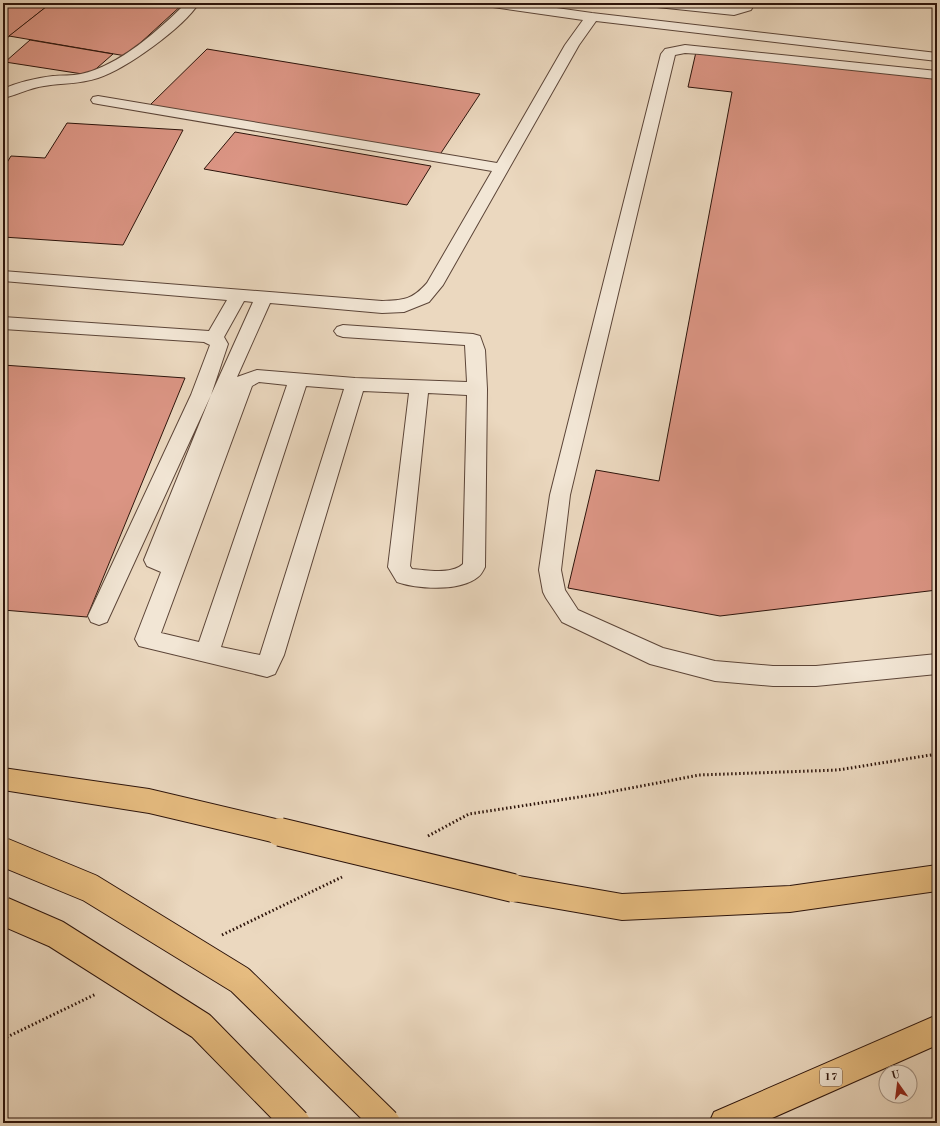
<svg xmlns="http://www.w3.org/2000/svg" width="940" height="1126" viewBox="0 0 940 1126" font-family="'Old Standard TT',serif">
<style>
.building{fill:#db9584;stroke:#2d140b}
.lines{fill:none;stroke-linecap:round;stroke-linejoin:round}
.minor-casing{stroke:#5c4538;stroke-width:2}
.highway-casing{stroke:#2d140b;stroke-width:2}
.path{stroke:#2d140b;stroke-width:3;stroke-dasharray:1.5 2.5;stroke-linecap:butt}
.minor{fill:#f2e6d5;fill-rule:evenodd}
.highway{fill:#e6bc80;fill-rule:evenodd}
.highway-bridge-casing{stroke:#2d140b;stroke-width:30;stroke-linecap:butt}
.highway-bridge{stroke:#e6bc80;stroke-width:28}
.labels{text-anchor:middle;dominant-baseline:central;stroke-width:3.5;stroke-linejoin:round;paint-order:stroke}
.shield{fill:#f2e6d5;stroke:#685348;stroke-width:1}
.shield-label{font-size:11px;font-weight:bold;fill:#2d140b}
</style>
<rect width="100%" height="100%" fill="#ebd8bf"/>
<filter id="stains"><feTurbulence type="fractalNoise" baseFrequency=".005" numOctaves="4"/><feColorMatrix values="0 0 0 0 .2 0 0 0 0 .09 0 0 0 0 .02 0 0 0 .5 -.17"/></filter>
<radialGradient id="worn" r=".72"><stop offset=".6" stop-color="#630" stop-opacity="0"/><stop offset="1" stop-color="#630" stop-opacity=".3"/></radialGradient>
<g class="building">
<polygon points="3,3 51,3 7,38 3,38"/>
<polygon points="51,3 184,3 126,56 9,36"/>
<polygon points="30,40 113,54 89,75 5,62"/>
<polygon points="207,49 480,94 439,156 150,105"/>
<polygon points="696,52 937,79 937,590 720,616 568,588 596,470 659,481 732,92 688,87"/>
<polygon points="67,123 183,130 123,245 3,237 3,169 11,156 45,158"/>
<polygon points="235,132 431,166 407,205 204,169"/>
<polygon points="3,365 185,378 87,617 3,610"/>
</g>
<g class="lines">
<defs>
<g id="minor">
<path d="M186 3H199C183 28 126 69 98 78 80 84 62 83 44 86 29 88 17 95 3 98V89C19 82 36 78 53 76 62 75 72 76 81 74 119 66 159 30 186 3Z"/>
<path d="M487 3H521L592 13 937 53V61L596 21 579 45 443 285 429 302 404 312 382 313 270 303 237 377 257 370 355 378 467 382 465 345 343 337 337 335 334 331 337 327 343 325 473 334 480 336 485 350 487 389 485 567C483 571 481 575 478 577 460 592 417 589 397 582L388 567 409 393 363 391 284 655 275 674 267 677 139 646 135 639 161 572 147 566 144 560 211 395 107 622 99 625 91 622 88 616 191 395 210 345 204 342 3 329V317L209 331 227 300 3 281V271L382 301C404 300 412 300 427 283L492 171 98 104 93 103 91 100 93 97 98 96 497 163 565 45 583 20 493 7 488 6ZM244 301 253 302 211 395 228 344 224 337ZM259 382 287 385 199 642 161 633 252 386ZM306 386 344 389 260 655 221 647ZM428 393 467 395 463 564C451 575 426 570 412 569L410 566Z"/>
<polygon points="651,3 695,3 733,7 742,3 755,3 751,10 734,15 657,7 652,6"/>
<polygon points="685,45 937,71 937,79 700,54 685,53 675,55 570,495 561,570 565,590 578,610 663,648 715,661 773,666 816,666 937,654 937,674 816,686 773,686 715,681 650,664 562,622 546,598 543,592 539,570 550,495 661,54 665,49"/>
</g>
<g id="highway">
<polygon points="3,768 149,789 280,820 289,823 293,832 289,841 280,844 149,813 3,790"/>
<polygon points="937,865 937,891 790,912 622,920 513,901 503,897 499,888 503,879 513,875 622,894 790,886"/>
<polygon points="937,1015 937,1045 761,1123 709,1123 714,1112"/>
</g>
</defs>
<use href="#minor" class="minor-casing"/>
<use href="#highway" class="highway-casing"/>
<g class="path">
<polyline points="428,836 469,814 599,794 699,775 838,770 937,754"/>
<polyline points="222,935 342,877"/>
<polyline points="3,1039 96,994"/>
</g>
<use href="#minor" class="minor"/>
<use href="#highway" class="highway"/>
<defs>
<g id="highway-bridge">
<polyline points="280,832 513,888"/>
<polyline points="3,852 90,888 240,980 386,1123"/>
<polyline points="3,911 56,934 201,1026 296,1123"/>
</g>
</defs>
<use href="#highway-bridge" class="highway-bridge-casing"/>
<use href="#highway-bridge" class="highway-bridge"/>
</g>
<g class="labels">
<rect class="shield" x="820" y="1068" width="22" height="18" rx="3"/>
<g class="shield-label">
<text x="831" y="1077">17</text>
</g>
</g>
<rect width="940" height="1126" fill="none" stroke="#ebd8bf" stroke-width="16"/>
<rect x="4" y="4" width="932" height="1118" fill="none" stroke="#2d140b" stroke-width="2"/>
<rect x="8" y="8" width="924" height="1110" fill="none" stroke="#2d140b"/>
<g transform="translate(898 1084) rotate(346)"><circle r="19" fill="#f2e6d5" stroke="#a39284"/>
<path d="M0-3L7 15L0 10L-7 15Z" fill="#8f2418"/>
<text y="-6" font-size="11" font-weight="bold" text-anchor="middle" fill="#2d140b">U</text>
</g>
<rect width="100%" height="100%" filter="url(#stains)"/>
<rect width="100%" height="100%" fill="url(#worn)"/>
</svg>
